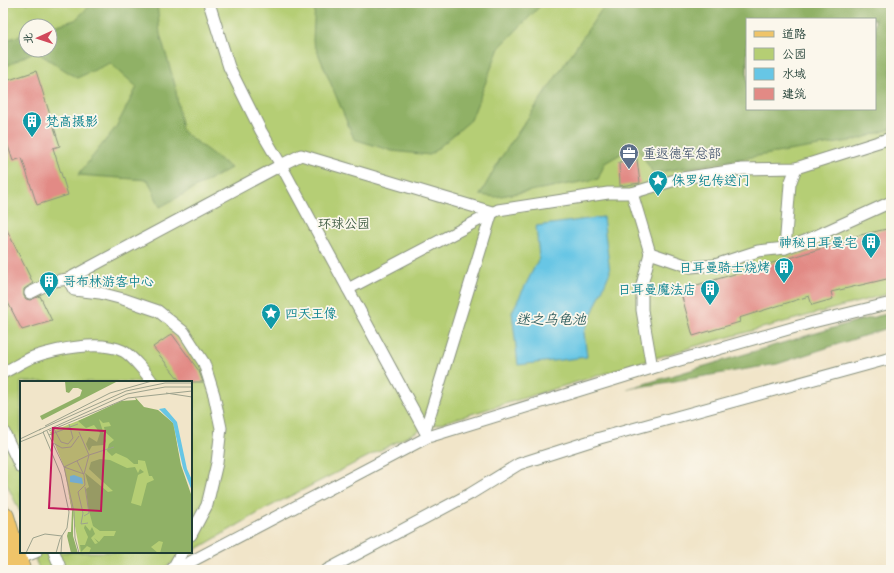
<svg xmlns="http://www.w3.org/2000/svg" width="894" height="573" viewBox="0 0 894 573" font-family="'Patrick Hand','LXGW WenKai TC',sans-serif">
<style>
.green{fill:#b5ce74;stroke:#6a8654;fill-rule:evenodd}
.forest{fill:#90b166;stroke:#58774d;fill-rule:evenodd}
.water{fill:#67c6e5;stroke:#43828c}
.building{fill:#e28a85}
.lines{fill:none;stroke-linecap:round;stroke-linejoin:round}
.service-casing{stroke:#88917e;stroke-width:13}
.primary-casing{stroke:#88917e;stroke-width:24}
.service{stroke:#fff;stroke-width:11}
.primary{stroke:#efc469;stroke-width:22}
.labels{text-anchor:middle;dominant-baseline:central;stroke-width:3.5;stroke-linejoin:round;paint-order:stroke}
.culture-label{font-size:13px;fill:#0d838f;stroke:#fbf7ec;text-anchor:start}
.service-label{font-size:13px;fill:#4e5e75;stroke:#fbf7ec;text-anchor:start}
.park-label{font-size:13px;fill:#3d5a41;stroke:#fbf7ec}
.water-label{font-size:14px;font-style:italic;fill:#315f60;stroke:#fbf7ec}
.inset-road{fill:none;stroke:#9da28d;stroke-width:1}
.view{fill:#c2185b;fill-opacity:0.15;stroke:#c2185b;stroke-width:2}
.inset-edge{fill:none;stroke:#1f3d34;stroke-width:2}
</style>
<rect width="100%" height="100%" fill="#fbf7ec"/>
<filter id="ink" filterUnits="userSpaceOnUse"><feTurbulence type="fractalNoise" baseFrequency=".025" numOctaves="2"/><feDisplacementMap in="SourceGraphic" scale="8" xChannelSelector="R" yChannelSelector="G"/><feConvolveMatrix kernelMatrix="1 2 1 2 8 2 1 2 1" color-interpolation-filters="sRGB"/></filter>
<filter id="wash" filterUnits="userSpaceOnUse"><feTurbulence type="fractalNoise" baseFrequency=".012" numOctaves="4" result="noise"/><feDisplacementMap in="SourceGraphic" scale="16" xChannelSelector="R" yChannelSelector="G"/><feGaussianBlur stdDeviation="0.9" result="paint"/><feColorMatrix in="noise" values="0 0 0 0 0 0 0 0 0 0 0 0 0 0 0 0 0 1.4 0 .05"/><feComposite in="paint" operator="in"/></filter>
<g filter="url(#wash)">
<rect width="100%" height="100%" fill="#f1e5c9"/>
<path class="green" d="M3 3H891V293L692 347 422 429 267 508 161 570H39L33 552H191V382H21V514L3 476ZM747 19H875V109H747ZM26 26H50V50H26Z"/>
<g class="forest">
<polygon points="93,3 157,3 160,34 175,85 182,131 231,168 160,207 148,180 78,175 116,127 137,87 110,63 77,78 35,51 3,68 3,41 26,34 26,50 50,50 50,27 75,20"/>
<polygon points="315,3 543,3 499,48 471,120 430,155 392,151 354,139 313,41"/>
<path d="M606 3H891V129L856 140 653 173 636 145 605 163 598 179 495 197 480 195 500 159ZM747 19H875V109H747Z"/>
<polygon points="891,313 891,327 777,364 627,389 857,321"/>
</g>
<polygon class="water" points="603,217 610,272 584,332 587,357 518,365 512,312 539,258 536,226"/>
<g id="blocks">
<g class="building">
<polygon points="36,71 60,146 53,148 68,195 37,205 22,158 13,161 3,131 3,82"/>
<polygon points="637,159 640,183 620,186 619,162"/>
<polygon points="3,222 33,283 24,289 24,296 26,299 30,300 40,296 52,321 22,330 3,293"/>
<polygon points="891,228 891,278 831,292 833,299 812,305 809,296 739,318 740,322 693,336 680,290 847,241 847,238"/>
<polygon points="172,334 199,371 203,382 181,382 153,347"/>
</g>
</g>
</g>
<g filter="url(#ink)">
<use href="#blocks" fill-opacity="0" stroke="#88917e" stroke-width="1"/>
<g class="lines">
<defs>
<g id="service">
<polyline points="209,3 229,67 261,131 281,165 301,155 492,212 425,431"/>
<polyline points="632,193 682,178 742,169 796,168 891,138"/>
<polyline points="785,248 790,184 796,168"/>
<polyline points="650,253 642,285 642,310 652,368"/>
<polyline points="68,279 74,290 100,293 123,299 158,311 184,332 204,363 214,395 221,428 217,463 207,505 191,535"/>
<polyline points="348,289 498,210 608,193 632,193 650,253 691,267 715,265 758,251 785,248 805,241 891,202"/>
<polyline points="30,293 54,281 68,279 281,165 427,435"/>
<path d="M3 373C13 368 23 361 33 357 57 349 99 340 123 351 130 354 148 375 152 382"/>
<polyline points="3,430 21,468"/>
<polyline points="54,552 61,570"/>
<polyline points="16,560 36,552"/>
<polyline points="172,570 182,552"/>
<polyline points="175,570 428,437 652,368 813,322 891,303"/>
<polyline points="327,570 470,494 519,464 600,438 891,358"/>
</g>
<polyline id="primary" points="3,517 19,570"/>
</defs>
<use href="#service" class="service-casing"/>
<use href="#primary" class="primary-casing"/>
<use href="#service" class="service"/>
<use href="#primary" class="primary"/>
</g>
</g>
<defs>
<symbol id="building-pin" viewBox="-11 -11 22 30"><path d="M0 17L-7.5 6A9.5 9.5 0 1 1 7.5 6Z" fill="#0f9aa8" stroke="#fbf7ec"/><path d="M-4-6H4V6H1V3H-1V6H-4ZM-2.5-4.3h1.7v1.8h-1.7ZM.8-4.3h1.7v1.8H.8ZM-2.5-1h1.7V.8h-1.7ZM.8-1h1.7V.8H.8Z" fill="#fff"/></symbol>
<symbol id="office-pin" viewBox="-11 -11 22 30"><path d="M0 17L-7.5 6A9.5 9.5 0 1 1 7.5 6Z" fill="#5c6f8a" stroke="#fbf7ec"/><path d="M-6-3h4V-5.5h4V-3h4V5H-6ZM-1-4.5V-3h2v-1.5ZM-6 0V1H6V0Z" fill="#fff"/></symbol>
<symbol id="sight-pin" viewBox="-11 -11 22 30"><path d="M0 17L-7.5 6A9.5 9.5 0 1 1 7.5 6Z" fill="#0f9aa8" stroke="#fbf7ec"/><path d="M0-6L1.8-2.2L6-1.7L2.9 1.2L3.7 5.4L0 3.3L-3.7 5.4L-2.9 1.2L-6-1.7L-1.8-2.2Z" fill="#fff"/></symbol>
</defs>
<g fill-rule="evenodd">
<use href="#building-pin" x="21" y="110" width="22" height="30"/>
<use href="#office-pin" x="618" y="142" width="22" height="30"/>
<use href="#sight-pin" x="647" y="169" width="22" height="30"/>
<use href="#building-pin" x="860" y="231" width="22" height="30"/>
<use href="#building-pin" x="773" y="256" width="22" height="30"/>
<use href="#building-pin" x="38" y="270" width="22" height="30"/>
<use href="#building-pin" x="699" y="278" width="22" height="30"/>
<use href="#sight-pin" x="260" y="302" width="22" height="30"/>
</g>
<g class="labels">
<g class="culture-label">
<text x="46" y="121">梵高摄影</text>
<text x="672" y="180">侏罗纪传送门</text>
<text x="857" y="242" text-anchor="end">神秘日耳曼宅</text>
<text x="770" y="267" text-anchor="end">日耳曼骑士烧烤</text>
<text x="63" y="281">哥布林游客中心</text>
<text x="696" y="289" text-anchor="end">日耳曼魔法店</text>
<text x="285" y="313">四天王像</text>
</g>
<g class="service-label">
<text x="643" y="153">重返德军总部</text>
</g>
<g class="park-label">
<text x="344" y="223">环球公园</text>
</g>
<g class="water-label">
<text x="551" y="318">迷之乌龟池</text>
</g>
</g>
<g transform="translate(20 381)">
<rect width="172" height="172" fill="#f1e5c9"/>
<path d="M98 24 140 31 154 43 172 172H60L44 86 30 51Z" fill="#b5ce74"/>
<path d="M45 0H98L22 39 20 35 60 15 62 9 58 7H53L49 12 46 11ZM115 16 124 26 138 29 153 42 161 84 172 116V172H140L143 161 139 160 131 166 138 172H69L71 167 67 165 61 171 60 164H65L68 156 64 147 65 144 70 150 72 146 75 153 71 157 75 163 78 162 74 157 79 161 84 155H94L96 150H80L73 145 68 126 66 108 69 106 65 92 88 111 93 110 69 88 71 81 80 78 90 79 107 87 115 86 118 92 120 88 124 91 118 94 111 122 121 125 127 102 134 99 132 95H129L125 80 118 79V83H114L107 77 96 72 92 75 87 70 89 63 94 59 85 51 84 46 91 45 89 41 83 42 79 38 86 60 84 64 72 65 69 70 66 63 69 56 77 61 80 52 74 44 66 47 58 40 101 20 116 19ZM47 104 53 131V155L58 172H51L47 155 48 151H51L52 130Z" fill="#90b166"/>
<path d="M145 27 157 41 167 88 172 99V110L163 87 153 42 139 28ZM54 94 62 97 63 103 50 101V95Z" fill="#67c6e5"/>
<path class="inset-road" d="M146 12 172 16M25 45 90 12 132 0M34 48 41 61 48 63 53 57 49 43M19 49 106 10 145 2H172M27 50 44 86 54 131 55 157 59 172M29 50 108 17 172 10M23 51 41 94 49 131 47 147 40 158 36 172M23 51 107 13 145 6H172M29 54 58 43M0 58 21 48M0 61 24 51M33 62 42 67 51 66 59 55M57 80 64 94 65 104 58 111 63 132 61 143 68 142M44 86 64 93 69 74 94 66M44 86 69 74 59 51M64 135 69 132 65 106M6 172 13 157 25 153 42 155 41 172"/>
<path class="view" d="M33 47 85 50 81 130 29 127Z"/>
<rect width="172" height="172" class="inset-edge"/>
</g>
<rect width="894" height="573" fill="none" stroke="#fbf7ec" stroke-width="16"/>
<rect x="746" y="18" width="130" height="92" fill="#fbf7ec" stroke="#a3ada2"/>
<rect x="754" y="31" width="20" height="6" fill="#efc469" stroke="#a3ada2"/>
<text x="782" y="38" font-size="12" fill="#1f3d34">道路</text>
<rect x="754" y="48" width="20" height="12" fill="#b5ce74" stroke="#a3ada2"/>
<text x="782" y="58" font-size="12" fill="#1f3d34">公园</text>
<rect x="754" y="68" width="20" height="12" fill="#67c6e5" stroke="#a3ada2"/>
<text x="782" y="78" font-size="12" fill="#1f3d34">水域</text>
<rect x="754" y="88" width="20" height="12" fill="#e28a85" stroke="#a3ada2"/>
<text x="782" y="98" font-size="12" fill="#1f3d34">建筑</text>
<g transform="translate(38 38) rotate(267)"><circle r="19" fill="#fbf7ec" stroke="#a3ada2"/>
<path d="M0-3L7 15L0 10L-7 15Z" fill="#d1495b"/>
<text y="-6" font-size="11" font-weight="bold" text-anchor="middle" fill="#1f3d34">北</text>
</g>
</svg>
